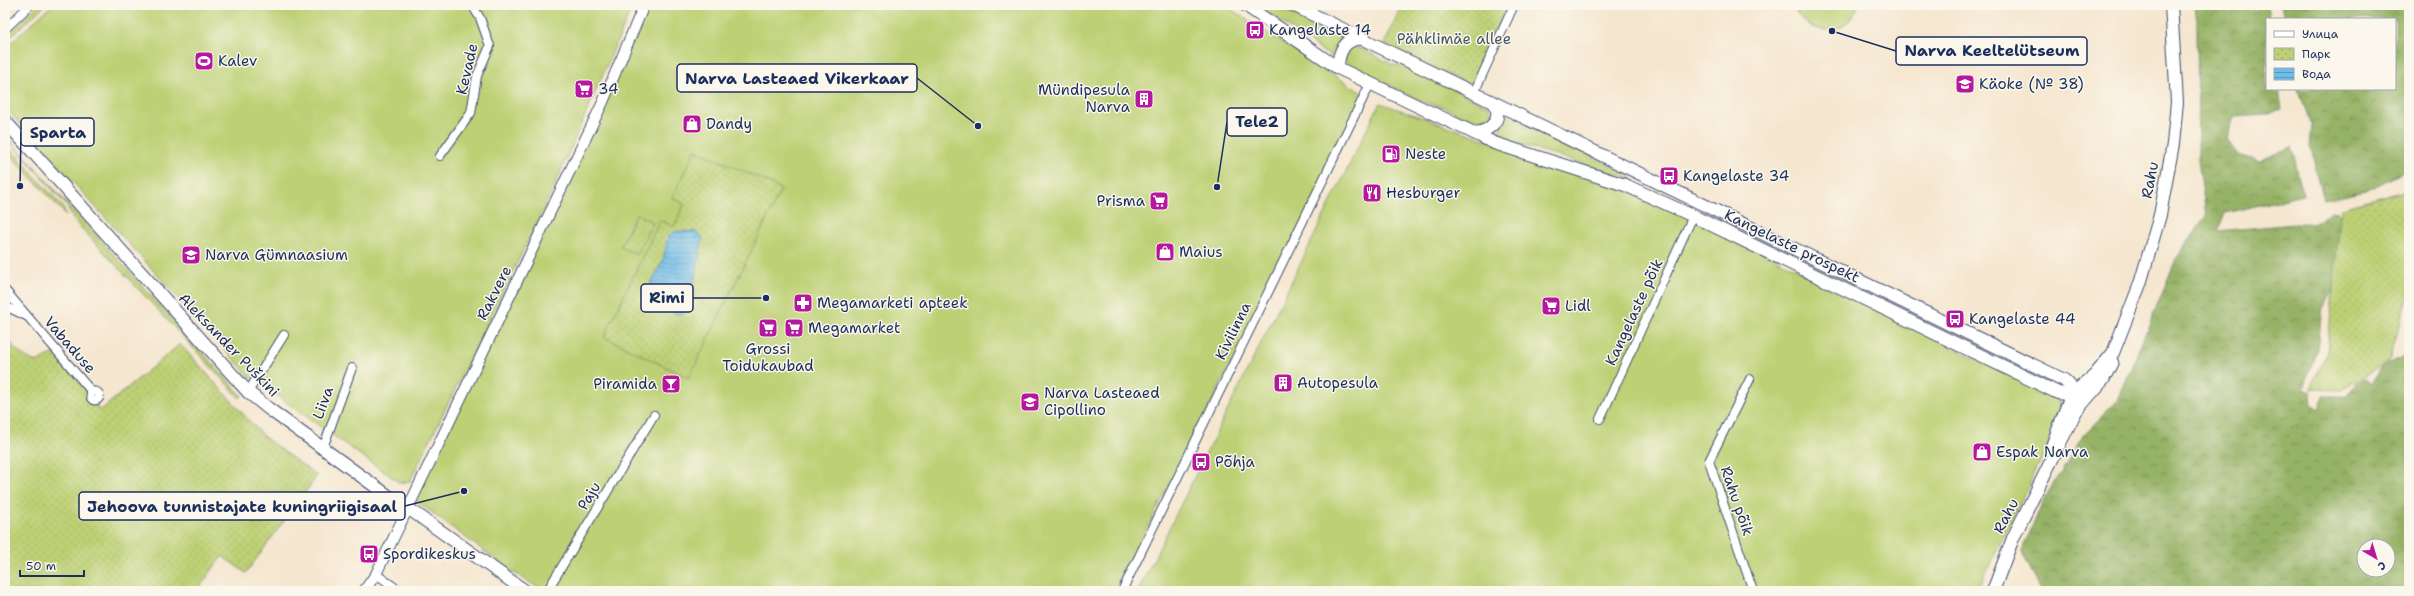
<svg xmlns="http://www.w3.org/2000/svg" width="2414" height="596" viewBox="0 0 2414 596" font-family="'Shantell Sans',sans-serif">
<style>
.grass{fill:#bdd074;stroke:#6c8069}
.forest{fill:url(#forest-crowns);stroke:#587062;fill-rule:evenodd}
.park{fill:url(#park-dots);stroke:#6c8069}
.water{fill:url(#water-rules);stroke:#4476a3}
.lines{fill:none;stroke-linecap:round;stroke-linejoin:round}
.minor-casing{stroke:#3c4a6f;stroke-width:10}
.tertiary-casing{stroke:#3c4a6f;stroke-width:12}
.secondary-casing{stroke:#3c4a6f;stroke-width:14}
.minor{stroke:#fff;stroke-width:8}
.tertiary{stroke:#fff;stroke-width:10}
.secondary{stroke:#fff;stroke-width:12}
.labels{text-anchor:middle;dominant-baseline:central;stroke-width:3;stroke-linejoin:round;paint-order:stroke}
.poi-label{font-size:15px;fill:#1b2f5e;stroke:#fbf7ec;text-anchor:start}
.park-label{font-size:15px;fill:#445764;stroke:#fbf7ec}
.street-label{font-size:15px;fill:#1b2f5e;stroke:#fbf7ec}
.leader{fill:none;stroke:#1b2f5e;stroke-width:1.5}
.callout-dot{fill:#1b2f5e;stroke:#fbf7ec;stroke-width:1.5}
.callout{fill:#fbf7ec;stroke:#1b2f5e;stroke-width:1.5}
.callout-label{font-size:16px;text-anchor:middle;font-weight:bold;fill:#1b2f5e}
</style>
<defs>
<pattern id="forest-crowns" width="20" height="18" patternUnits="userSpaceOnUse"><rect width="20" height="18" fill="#96b266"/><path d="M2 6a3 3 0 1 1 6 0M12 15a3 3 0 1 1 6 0" fill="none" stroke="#7a9157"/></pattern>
<pattern id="park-dots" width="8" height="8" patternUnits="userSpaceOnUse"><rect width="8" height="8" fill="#bdd074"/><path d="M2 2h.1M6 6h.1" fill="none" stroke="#a2b367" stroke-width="1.8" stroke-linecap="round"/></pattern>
<pattern id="water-rules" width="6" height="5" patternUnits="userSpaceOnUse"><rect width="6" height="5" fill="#6ebce8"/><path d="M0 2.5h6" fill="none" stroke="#5a99bf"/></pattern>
</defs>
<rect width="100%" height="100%" fill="#fbf7ec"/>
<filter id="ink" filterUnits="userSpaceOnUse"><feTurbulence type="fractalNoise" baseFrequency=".025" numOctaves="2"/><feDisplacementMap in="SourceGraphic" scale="8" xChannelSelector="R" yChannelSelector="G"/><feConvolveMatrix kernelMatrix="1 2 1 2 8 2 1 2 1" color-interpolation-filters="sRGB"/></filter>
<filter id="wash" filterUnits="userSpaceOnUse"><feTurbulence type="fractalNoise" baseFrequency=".012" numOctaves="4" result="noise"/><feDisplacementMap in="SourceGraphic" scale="16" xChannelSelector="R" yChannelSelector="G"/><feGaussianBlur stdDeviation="0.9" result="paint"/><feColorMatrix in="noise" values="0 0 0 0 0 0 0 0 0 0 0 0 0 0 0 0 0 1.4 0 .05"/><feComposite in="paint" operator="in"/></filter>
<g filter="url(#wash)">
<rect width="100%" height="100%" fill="#f5e6cf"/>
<g class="grass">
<polygon points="38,5 45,5 5,42 5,37"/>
<polygon points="52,5 633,5 550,196 410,481 400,483 249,376 5,107 5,48"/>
<polygon points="647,5 1224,5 1365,95 1268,292 1115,591 544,591 511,571 412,498"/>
<polygon points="1257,5 1270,5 1284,12 1309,18 1346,36 1334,49 1331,57"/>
<path d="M1791 5H1858C1853 27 1826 37 1808 24 1801 19 1796 12 1791 5Z"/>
<polygon points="1352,48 1360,48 1391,64 1410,68 1488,106 1493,114 1486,125 1479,124 1444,107 1425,103 1349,66 1345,59 1348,50"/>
<polygon points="1380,103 1655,198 2058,400 2061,414 2052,437 1977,591 1138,591"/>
<polygon points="1508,115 1632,176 1632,179 1493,136 1501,128"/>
<polygon points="5,135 242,396 240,398 73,219 67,206"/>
<polygon points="5,143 63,207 66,215 5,149"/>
</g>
<g class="forest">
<path d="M2195 5H2267L2269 19H2267V89H2279L2282 110 2269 114 2234 116 2227 139 2238 155 2259 161 2292 147 2303 195 2225 213 2217 231 2318 222 2330 211 2337 212 2342 217 2334 288 2321 312 2319 343 2303 389 2311 392 2312 405 2319 407 2324 396H2348L2357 382 2365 378 2373 384 2380 367 2406 355 2409 350V587L2405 591H2041L2022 552 2043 501 2084 434 2118 400 2176 259 2206 215 2198 160 2197 19ZM2364 546H2388V570H2364Z"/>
<polygon points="2282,5 2409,5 2409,169 2366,191 2324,200 2310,146 2312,125 2298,89 2395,89 2395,19 2285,19"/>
</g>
<g class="park">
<polygon points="1403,5 1507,5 1471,86 1384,44"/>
<polygon points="695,150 768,182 781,190 689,378 604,337 660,220 674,227 684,204 672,198"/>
<polygon points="2409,190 2409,294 2389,361 2342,390 2310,389 2327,352 2341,208"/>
<polygon points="636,214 653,222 637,255 620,247"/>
<path d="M13 312C0 338 13 352 36 362L54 353 86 390 89 401 101 410 180 344 264 437 317 476 246 573 222 556 197 591H5V313Z"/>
</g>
<polygon class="water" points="684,231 695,232 703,237 691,299 683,314 674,314 650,285 663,260 668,236 674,232"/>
</g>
<g filter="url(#ink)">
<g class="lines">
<defs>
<g id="minor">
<polyline points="5,29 30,5"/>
<polyline points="1474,93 1514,5"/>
<polyline points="440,156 471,113 477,76 490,46 480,18 472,5"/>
<polyline points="5,290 92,392"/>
<polyline points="5,306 26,316"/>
<polyline points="1750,379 1709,461 1753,591"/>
<circle cx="95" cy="396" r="4.5"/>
<polyline points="248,392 284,335"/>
<polyline points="1600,419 1693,216"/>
<polyline points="323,448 352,368"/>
<polyline points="376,574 400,591"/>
<polyline points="547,591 654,415"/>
<polyline points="1122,591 1370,84"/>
</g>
<polyline id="tertiary" points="364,591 376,574 408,508 603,102 644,5"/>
<g id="secondary">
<polyline points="1245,5 1338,68 1474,133 1494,143 1625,185 1693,216 2058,393 2075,395 2092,391"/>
<path d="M1293 5 2064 380C2074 388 2079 398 2076 411"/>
<path d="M1338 68C1338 53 1345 36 1364 39"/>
<polyline points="5,121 248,392 269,409 398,503 415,513 525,591"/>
<path d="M1474 133C1490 132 1506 117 1492 102"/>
<polyline points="2053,457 2052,446 2071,395 2094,376 2113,353 2140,284 2160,215 2173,144 2177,102 2171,5"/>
<polyline points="1993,591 2013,538 2076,411 2103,380 2112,362"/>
</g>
</defs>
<use href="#minor" class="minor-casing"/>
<use href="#tertiary" class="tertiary-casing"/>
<use href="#secondary" class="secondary-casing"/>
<use href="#minor" class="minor"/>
<use href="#tertiary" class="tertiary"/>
<use href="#secondary" class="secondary"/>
</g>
</g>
<defs>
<symbol id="bus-square" viewBox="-11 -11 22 22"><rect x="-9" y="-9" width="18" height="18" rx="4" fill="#b5179e" stroke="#fbf7ec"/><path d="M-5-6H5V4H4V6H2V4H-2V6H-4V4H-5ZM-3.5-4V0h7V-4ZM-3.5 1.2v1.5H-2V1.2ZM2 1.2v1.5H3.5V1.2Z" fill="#fff"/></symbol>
<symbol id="stadium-square" viewBox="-11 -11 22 22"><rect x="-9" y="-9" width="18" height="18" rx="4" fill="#b5179e" stroke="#fbf7ec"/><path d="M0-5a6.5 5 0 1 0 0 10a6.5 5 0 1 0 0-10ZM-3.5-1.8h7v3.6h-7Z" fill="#fff"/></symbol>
<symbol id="school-square" viewBox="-11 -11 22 22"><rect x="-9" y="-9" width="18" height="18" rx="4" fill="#b5179e" stroke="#fbf7ec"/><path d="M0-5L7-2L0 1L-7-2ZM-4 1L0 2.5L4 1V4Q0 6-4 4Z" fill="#fff"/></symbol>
<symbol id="supermarket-square" viewBox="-11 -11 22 22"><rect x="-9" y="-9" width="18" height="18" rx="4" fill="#b5179e" stroke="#fbf7ec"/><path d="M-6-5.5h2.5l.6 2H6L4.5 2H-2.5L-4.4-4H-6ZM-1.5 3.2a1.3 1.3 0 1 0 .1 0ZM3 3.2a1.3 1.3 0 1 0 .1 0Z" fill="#fff"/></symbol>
<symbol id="building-square" viewBox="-11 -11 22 22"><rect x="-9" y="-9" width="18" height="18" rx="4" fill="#b5179e" stroke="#fbf7ec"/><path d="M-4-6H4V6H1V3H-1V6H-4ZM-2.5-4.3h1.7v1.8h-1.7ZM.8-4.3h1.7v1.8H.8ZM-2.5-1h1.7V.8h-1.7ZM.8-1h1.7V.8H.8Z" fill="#fff"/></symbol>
<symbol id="shop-square" viewBox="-11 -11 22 22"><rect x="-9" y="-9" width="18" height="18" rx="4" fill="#b5179e" stroke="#fbf7ec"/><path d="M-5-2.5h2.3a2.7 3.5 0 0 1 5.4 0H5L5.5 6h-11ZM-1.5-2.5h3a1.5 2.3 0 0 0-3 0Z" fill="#fff"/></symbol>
<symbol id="fuel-square" viewBox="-11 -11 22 22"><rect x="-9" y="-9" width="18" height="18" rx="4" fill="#b5179e" stroke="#fbf7ec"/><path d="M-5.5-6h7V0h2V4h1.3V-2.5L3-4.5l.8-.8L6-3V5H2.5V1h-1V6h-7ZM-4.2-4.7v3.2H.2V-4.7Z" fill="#fff"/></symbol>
<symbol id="restaurant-square" viewBox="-11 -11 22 22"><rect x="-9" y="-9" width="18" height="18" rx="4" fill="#b5179e" stroke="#fbf7ec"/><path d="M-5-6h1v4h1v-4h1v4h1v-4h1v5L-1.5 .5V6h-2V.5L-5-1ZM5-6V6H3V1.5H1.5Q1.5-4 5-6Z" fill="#fff"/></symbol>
<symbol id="pharmacy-square" viewBox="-11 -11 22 22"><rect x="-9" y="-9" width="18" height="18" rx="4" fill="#b5179e" stroke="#fbf7ec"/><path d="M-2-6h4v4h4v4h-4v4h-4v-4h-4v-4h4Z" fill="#fff"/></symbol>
<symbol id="bar-square" viewBox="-11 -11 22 22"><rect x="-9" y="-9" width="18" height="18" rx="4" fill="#b5179e" stroke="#fbf7ec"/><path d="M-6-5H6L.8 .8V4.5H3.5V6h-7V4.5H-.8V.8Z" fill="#fff"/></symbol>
</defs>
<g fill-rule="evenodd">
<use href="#bus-square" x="1244" y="19" width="22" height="22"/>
<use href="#stadium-square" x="193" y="50" width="22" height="22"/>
<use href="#school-square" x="1954" y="73" width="22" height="22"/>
<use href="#supermarket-square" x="573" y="78" width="22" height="22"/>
<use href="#building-square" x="1133" y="88" width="22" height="22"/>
<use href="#shop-square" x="681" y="113" width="22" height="22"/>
<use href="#fuel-square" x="1380" y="143" width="22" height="22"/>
<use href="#bus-square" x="1658" y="165" width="22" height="22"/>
<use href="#restaurant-square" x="1361" y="182" width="22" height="22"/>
<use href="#supermarket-square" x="1148" y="190" width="22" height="22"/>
<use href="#shop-square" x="1154" y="241" width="22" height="22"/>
<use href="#school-square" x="180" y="244" width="22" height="22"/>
<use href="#pharmacy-square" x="792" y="292" width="22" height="22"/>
<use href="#supermarket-square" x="1540" y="295" width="22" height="22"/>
<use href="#bus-square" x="1944" y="308" width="22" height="22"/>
<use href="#supermarket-square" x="757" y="317" width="22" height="22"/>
<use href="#supermarket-square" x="783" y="317" width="22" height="22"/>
<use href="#building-square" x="1272" y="372" width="22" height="22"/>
<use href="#bar-square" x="660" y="373" width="22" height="22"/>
<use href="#school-square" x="1019" y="391" width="22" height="22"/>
<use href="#shop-square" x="1971" y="441" width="22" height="22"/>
<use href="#bus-square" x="1190" y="451" width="22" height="22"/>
<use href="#bus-square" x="358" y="543" width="22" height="22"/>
</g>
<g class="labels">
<g class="poi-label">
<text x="1269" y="30">Kangelaste 14</text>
<text x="218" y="61">Kalev</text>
<text x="1979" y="84">Käoke (№ 38)</text>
<text x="598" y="89">34</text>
<text x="1130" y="90" text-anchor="end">Mündipesula<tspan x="1130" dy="17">Narva</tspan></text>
<text x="706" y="124">Dandy</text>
<text x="1405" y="154">Neste</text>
<text x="1683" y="176">Kangelaste 34</text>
<text x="1386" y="193">Hesburger</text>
<text x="1145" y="201" text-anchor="end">Prisma</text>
<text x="1179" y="252">Maius</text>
<text x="205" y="255">Narva Gümnaasium</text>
<text x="817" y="303">Megamarketi apteek</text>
<text x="1565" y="306">Lidl</text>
<text x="1969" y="319">Kangelaste 44</text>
<text x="808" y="328">Megamarket</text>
<text x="768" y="349" text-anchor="middle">Grossi<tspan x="768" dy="17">Toidukaubad</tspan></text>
<text x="1297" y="383">Autopesula</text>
<text x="657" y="384" text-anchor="end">Piramida</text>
<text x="1044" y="393">Narva Lasteaed<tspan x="1044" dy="17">Cipollino</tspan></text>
<text x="1996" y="452">Espak Narva</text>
<text x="1215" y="462">Põhja</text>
<text x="383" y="554">Spordikeskus</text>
</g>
<g class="park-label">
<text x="1454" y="39">Pähklimäe allee</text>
</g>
<g class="street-label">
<text transform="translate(467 69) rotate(-77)">Kevade</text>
<text transform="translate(2150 180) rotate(-79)">Rahu</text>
<text transform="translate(1792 246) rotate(26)">Kangelaste prospekt</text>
<text transform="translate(494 293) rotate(-63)">Rakvere</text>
<text transform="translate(1634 312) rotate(-65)">Kangelaste põik</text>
<text transform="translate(1233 331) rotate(-64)">Kivilinna</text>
<text transform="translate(70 345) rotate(49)">Vabaduse</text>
<text transform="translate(229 345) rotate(46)">Aleksander Puškini</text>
<text transform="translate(323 403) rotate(-70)">Liiva</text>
<text transform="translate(589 496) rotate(-59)">Paju</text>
<text transform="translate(1737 501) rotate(71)">Rahu põik</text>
<text transform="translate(2006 516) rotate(-63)">Rahu</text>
</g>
</g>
<path class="leader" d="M1832 31L1896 51M978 126L917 78M1217 187L1227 122M20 186L21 132M766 298L693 298M464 491L405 506"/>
<g class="callout-dot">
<circle cx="1832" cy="31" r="4"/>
<circle cx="978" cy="126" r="4"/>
<circle cx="1217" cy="187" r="4"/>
<circle cx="20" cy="186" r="4"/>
<circle cx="766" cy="298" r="4"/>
<circle cx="464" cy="491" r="4"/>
</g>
<g class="callout">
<rect x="1896" y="37" width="191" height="28" rx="4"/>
<rect x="677" y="64" width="240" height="28" rx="4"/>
<rect x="1227" y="108" width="60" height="28" rx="4"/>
<rect x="21" y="118" width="73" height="28" rx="4"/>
<rect x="641" y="284" width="52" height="28" rx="4"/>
<rect x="79" y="492" width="326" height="28" rx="4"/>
</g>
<g class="callout-label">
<text x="1992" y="56">Narva Keeltelütseum</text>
<text x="797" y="84">Narva Lasteaed Vikerkaar</text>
<text x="1257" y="127">Tele2</text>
<text x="58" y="138">Sparta</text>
<text x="667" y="303">Rimi</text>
<text x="242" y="512">Jehoova tunnistajate kuningriigisaal</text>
</g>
<rect width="2414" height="596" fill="none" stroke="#fbf7ec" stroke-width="20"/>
<rect x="2266" y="18" width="130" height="72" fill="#fbf7ec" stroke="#a1a7b3"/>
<rect x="2274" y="31" width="20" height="6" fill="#ffffff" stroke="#a1a7b3"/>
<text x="2302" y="38" font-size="12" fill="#1b2f5e">Улица</text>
<rect x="2274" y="48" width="20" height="12" fill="url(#park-dots)" stroke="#a1a7b3"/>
<text x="2302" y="58" font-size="12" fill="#1b2f5e">Парк</text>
<rect x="2274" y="68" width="20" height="12" fill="url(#water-rules)" stroke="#a1a7b3"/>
<text x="2302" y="78" font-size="12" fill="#1b2f5e">Вода</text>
<g transform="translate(2376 558) rotate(142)"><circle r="19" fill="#fbf7ec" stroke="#a1a7b3"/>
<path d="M0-3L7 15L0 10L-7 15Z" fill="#b5179e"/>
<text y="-6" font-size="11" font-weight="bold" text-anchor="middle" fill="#1b2f5e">С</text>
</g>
<path d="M20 570v6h64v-6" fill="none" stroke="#1b2f5e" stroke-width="2"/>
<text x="26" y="570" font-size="12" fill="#1b2f5e" stroke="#fbf7ec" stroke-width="3" paint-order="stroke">50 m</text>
</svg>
